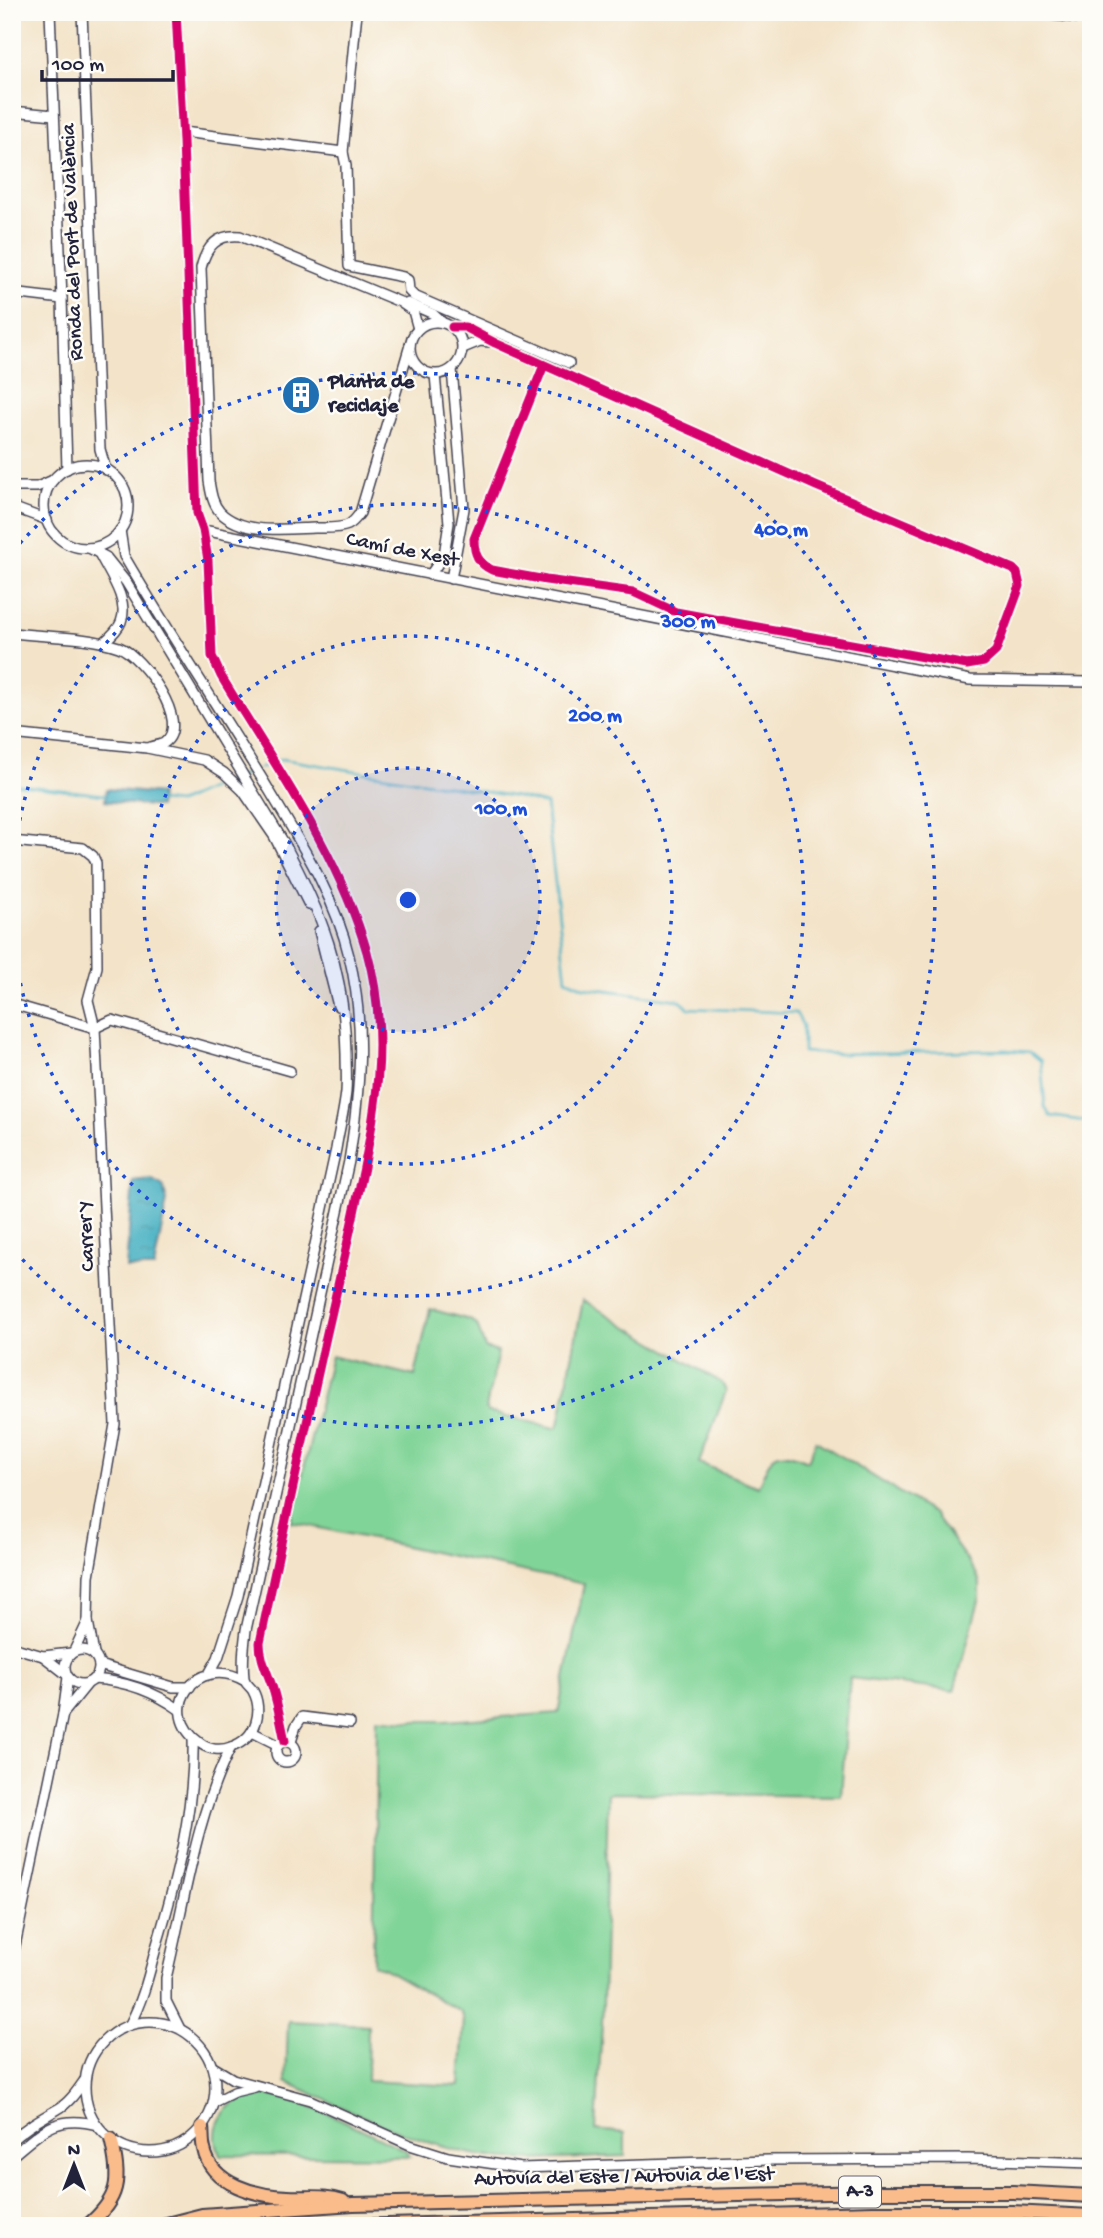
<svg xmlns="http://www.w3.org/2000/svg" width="1103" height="2238" viewBox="0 0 1103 2238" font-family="'Gochi Hand',sans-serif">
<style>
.grass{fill:#80d497;stroke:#517b69;stroke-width:2}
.water{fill:url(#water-ripples);stroke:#32687e;stroke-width:2}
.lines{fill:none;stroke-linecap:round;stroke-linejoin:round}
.stream{stroke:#43afc1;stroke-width:2.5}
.minor-casing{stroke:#413f50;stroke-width:12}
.highway-casing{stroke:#413f50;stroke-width:16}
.minor{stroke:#fff;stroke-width:9}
.highway{stroke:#fabc8b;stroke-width:12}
.cycleway-casing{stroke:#fdfcf7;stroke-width:13}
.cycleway{stroke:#d6006c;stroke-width:9}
.ring{fill:none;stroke:#1d4ed8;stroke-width:3.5;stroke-dasharray:3.5 7}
.labels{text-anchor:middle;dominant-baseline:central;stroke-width:5;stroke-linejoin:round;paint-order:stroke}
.shield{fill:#fdfcf7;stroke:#646373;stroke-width:2}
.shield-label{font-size:19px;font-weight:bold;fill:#22223b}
.street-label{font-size:21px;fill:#22223b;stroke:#fdfcf7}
.poi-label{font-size:21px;font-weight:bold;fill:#22223b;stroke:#fdfcf7;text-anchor:start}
.centre{fill:#1d4ed8;stroke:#fdfcf7;stroke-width:3.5}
.ring-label{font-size:21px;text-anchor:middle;font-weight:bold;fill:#1d4ed8;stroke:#fdfcf7;stroke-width:5;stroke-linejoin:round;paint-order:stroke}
</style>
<defs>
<pattern id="water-ripples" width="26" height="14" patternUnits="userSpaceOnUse" patternTransform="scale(1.75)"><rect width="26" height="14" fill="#43afc1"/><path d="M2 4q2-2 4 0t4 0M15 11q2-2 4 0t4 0" fill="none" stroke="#388e9e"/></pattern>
</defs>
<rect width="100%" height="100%" fill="#fdfcf7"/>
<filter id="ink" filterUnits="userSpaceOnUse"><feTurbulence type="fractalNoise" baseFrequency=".0143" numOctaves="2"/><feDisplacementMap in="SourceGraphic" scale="14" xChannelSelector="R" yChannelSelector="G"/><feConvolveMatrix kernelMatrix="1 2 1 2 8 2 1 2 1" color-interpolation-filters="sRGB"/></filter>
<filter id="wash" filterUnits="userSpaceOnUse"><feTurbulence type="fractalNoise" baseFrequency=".00686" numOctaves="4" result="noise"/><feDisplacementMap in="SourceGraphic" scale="28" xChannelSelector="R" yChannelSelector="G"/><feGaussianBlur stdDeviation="1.57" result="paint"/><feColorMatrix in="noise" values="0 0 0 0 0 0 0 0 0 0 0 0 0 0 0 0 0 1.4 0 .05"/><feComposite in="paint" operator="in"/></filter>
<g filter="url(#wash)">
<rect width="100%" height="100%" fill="#f3e3c8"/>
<g class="grass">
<path d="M583 1300 722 1383 726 1391 699 1463 758 1487C772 1455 772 1445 808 1461L816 1441 934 1514 976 1573 980 1584V1597L954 1691 850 1678 841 1796 608 1793 603 2005 596 2130 625 2133V2156C588 2157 550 2161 513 2159 437 2156 355 2112 286 2082L288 2021 368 2025 367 2081 460 2086 464 2018 461 2012 383 1968 373 1965 377 1718 408 1721H445L558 1713 584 1584 291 1522 331 1356 415 1376 430 1309 470 1320 477 1325 485 1348 498 1352 486 1408 488 1412 555 1428 559 1425Z"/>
<path d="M254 2093C307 2097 359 2129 407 2151L410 2157 220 2155C207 2125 226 2103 254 2093Z"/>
</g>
<g class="water">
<polygon points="106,789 160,794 159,807 105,801"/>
<polygon points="151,1179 163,1186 167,1201 154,1268 126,1268 133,1181"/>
</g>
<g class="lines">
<g class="stream">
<polyline points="260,768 282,759 517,797 546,804 566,979 584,987 679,1000 689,1008 796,1013 803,1026 803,1052 839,1054 1006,1050 1030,1052 1041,1061 1045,1107 1050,1116 1091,1122"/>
<polyline points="234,779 254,770"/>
<polyline points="12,784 105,795"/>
<polyline points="159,801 178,803 228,781"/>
</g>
</g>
</g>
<g filter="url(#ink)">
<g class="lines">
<defs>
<g id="minor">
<polyline points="50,12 62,299 67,469"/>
<polyline points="82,12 100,449 106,470"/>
<path d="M176 12 183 141 197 513 203 530 208 560 212 656 221 676C274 764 338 852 367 952 391 1038 375 1123 355 1208 346 1251 336 1294 326 1337 303 1439 281 1541 260 1643 260 1659 267 1671 272 1686 278 1704 281 1723 285 1741"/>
<polyline points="1019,12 1084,18 1091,21"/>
<polyline points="12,111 54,115"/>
<polyline points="183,132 343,152 357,12"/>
<polyline points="343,152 346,166 349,266 403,277 408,280 409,291 414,296 569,363"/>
<polyline points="12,293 62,299"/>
<polyline points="408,303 433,314 442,322"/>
<circle cx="436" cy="348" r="26"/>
<path d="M452 327H465L495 343 816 486 1013 569 1017 573 1020 586 996 651 984 662 967 665 676 612 633 592 546 580 492 570C478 563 474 554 474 539L544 365"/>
<path d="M410 345 360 513C356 518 354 522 348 525 338 529 326 528 315 528 286 529 243 535 220 512 212 503 211 492 209 481L201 268C206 247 217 234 240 236L400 302 413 311 418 329"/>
<polyline points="463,348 480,341 490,342"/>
<circle cx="86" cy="506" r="42"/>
<polyline points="12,487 37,487 53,480"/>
<polyline points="12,507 47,520"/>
<path d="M120 530 124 556C170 635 221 711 269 790 300 842 335 896 349 956 366 1025 360 1092 349 1161L246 1630C244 1646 242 1661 244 1678 245 1684 250 1686 253 1691 258 1700 259 1712 256 1722 252 1735 243 1743 231 1747 221 1751 209 1750 200 1743 155 1712 196 1652 245 1681"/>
<polyline points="203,530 970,680 1091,682"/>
<path d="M89 548 106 557 126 582 283 841C322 913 345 971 346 1054 346 1066 347 1079 346 1092 344 1111 339 1130 336 1149L238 1596 218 1658 209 1674"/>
<path d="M99 553C108 572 130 601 121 622 118 630 110 637 103 643"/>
<polyline points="430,575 444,555 449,523 435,375"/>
<polyline points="451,579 464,509 452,369"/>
<path d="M12 633C47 637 86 636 119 647 141 655 193 723 164 743 160 745 153 746 148 748"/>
<polyline points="12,734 147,748 204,760 224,773 243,791 274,836 309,905"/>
<polyline points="12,841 83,848 93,856 96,863 97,967 88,1000 95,1028 115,1424 89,1576 88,1621"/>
<polyline points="319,931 338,1006"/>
<polyline points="12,1004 95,1028"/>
<polyline points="95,1028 112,1020 290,1071"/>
<polyline points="12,1647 43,1656"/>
<circle cx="82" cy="1667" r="17"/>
<polyline points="74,1651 88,1621 94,1654"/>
<polyline points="99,1665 173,1687 190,1687"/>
<polyline points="66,1674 43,1656 71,1653"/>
<polyline points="68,1677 63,1714 89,1682"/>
<path d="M93 1679C125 1681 155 1692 180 1710"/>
<polyline points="252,1732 278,1745"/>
<circle cx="286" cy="1752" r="10"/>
<polyline points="291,1742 296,1726 302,1717 350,1723"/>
<polyline points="12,1960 63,1714"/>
<circle cx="150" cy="2087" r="65"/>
<path d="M130 2024C143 2000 149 1974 156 1948 176 1881 195 1809 193 1738"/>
<path d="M179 2027 166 2001V1978C185 1901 195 1818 231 1747"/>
<polyline points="213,2067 233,2079 310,2100 410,2145 448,2157 521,2168 768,2160 968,2159 1091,2163"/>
<polyline points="214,2102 234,2092 255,2087"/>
<path d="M12 2140C27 2126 41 2119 58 2109 69 2103 77 2091 84 2081"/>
<path d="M12 2156C42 2131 57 2114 97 2125"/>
</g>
<g id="highway">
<path d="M202 2127C203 2134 202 2142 204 2149 211 2185 257 2196 288 2197 307 2198 325 2195 343 2201"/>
<path d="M87 2226C120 2198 121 2180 111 2139"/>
<polyline points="159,2226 202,2215 353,2204 871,2192 1013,2192 1091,2196"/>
<polyline points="351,2226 873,2212 1012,2212 1091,2216"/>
</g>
</defs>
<use href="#minor" class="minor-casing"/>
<use href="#highway" class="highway-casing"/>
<use href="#minor" class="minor"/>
<use href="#highway" class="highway"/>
<defs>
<g id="cycleway">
<path d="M176 12 183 141 197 513 203 530 208 560 212 656 221 676C274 764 338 852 367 952 391 1038 375 1123 355 1208 346 1251 336 1294 326 1337 303 1439 281 1541 260 1643 260 1659 267 1671 272 1686 278 1704 281 1723 285 1741"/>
<path d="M452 327H465L495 343 816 486 1013 569 1017 573 1020 586 996 651 984 662 967 665 676 612 633 592 546 580 492 570C478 563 474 554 474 539L544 365"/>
</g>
</defs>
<use href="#cycleway" class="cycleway-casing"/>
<use href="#cycleway" class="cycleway"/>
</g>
</g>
<circle cx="408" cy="900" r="132" fill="#1d4ed8" fill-opacity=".12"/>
<g class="ring">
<circle cx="408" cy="900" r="132"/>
<circle cx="408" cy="900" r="264"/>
<path d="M12 883A396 396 0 1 1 12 917"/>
<path d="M13 551A527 527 0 1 1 13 1249"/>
</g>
<defs>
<symbol id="building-disc" viewBox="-11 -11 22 22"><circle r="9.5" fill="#1f6fb2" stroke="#fdfcf7"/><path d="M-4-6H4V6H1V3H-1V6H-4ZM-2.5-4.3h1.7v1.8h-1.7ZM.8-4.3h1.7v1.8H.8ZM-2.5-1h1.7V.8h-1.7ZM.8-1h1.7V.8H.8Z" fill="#fff"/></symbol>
</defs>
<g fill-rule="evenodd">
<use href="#building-disc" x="279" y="373" width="44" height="44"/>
</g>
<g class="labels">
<rect class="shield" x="839" y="2176.5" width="42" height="31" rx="5"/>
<g class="shield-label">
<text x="860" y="2192">A-3</text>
</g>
<g class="street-label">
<text transform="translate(74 242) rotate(-92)">Ronda del Port de València</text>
<text transform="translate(402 551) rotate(11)">Camí de Xest</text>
<text transform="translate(88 1236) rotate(-93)">Carrer Y</text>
<text transform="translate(624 2178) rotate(-1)">Autovía del Este / Autovia de l'Est</text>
</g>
<g class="poi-label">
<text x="328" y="383">Planta de<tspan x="328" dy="24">reciclaje</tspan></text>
</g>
</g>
<circle cx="408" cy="900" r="10" class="centre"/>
<g class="ring-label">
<text x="781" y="535">400 m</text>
<text x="688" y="627">300 m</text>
<text x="595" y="721">200 m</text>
<text x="501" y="814">100 m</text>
</g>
<rect width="1103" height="2238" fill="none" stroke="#fdfcf7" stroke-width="42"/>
<g transform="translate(74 2165)" stroke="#fdfcf7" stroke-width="5" paint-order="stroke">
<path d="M0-5L12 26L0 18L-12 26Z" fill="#22223b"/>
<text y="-10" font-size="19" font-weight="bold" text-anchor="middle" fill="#22223b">N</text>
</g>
<path d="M42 70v10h131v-10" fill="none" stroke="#22223b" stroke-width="3.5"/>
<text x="52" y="70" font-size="21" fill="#22223b" stroke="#fdfcf7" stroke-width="5" paint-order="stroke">100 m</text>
</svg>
